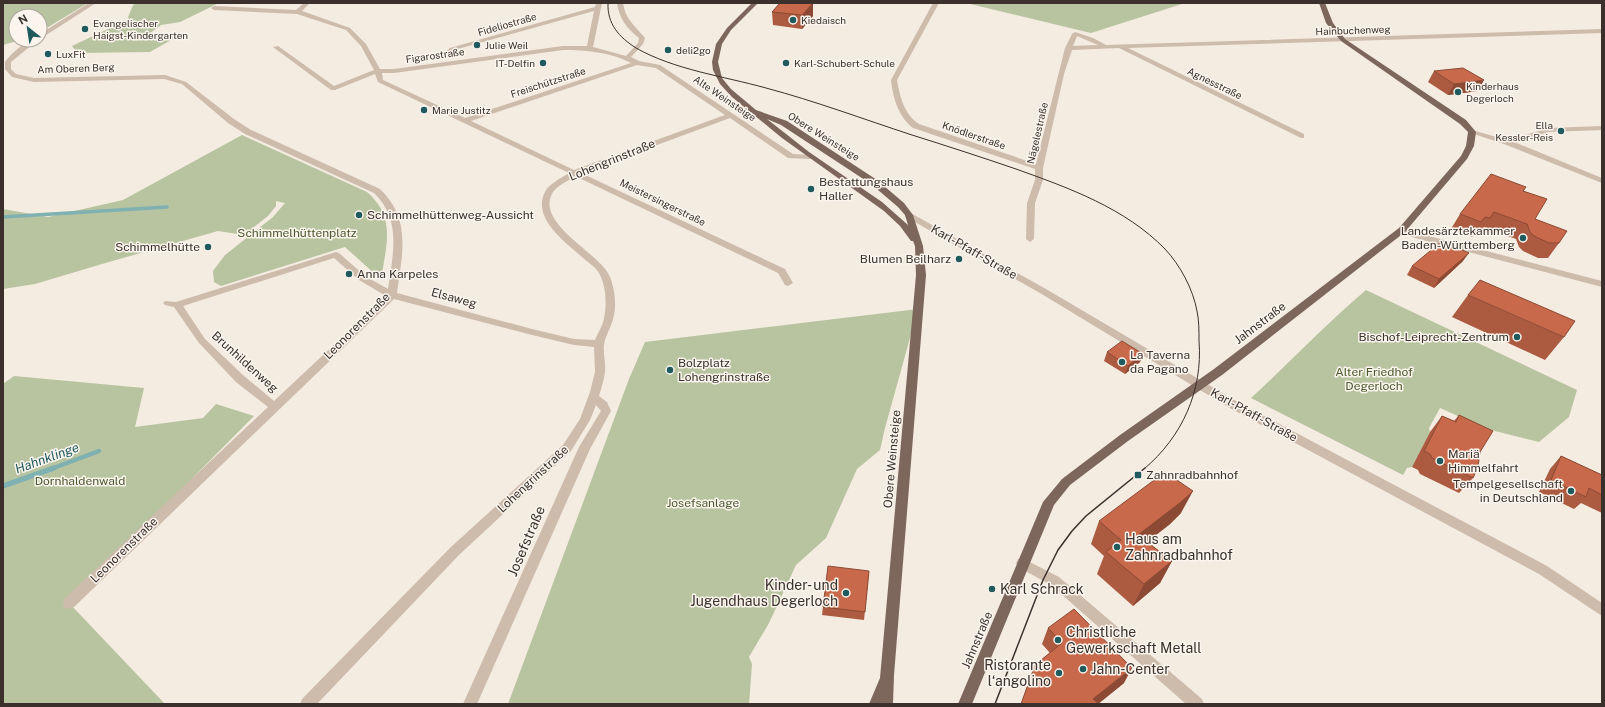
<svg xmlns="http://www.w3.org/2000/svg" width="1605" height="707" viewBox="0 0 1605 707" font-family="'Public Sans',sans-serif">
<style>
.green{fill:#b8c4a0}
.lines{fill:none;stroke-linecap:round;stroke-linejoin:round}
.stream-far2{stroke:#7fb0b2;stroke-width:3.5}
.stream-far1{stroke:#7fb0b2;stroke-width:4.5}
.stream{stroke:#7fb0b2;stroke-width:5.5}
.minor{fill:#cdbbac;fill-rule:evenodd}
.major{fill:#7d675c;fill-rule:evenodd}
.tram-far1{stroke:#3b302b;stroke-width:1}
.tram{stroke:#3b302b;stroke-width:1.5}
.wall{fill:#ac5a40}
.shaded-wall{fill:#8c4a34}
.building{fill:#c8694b;stroke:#8c4a34}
.poi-dot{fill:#1f5a5e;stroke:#fbf5ee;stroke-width:1.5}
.labels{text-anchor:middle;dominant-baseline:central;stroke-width:3;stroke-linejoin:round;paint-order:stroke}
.far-poi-label{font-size:10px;fill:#3b302b;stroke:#fbf5ee;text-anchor:start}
.far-street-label{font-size:10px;fill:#3b302b;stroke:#fbf5ee}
.street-label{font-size:12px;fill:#3b302b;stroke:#fbf5ee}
.poi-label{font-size:12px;fill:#3b302b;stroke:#fbf5ee;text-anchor:start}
.park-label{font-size:12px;fill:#4a5a2e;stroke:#fbf5ee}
.water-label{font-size:13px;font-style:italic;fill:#1f5a5e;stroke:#fbf5ee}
.near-poi-label{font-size:14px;fill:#3b302b;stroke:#fbf5ee;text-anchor:start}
.near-street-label{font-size:14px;fill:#3b302b;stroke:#fbf5ee}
</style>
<rect width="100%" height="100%" fill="#f4ebe1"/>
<g class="green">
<polygon points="3,3 88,3 40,32 40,16 16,16 16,40 20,40 3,45"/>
<polygon points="136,3 219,3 180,22 161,25 149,34 180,35 150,52 77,53 72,46 127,20 133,5"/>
<polygon points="966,3 1185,3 1091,33"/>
<path d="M242 135 367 192C395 216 387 242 382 274L376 275 345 247 221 286 214 282 213 271 225 255 273 217 285 203 276 201V206L268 216 244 235 218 231 102 264 35 284 3 289V209L48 217 123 200Z"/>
<path d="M1366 290 1577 390 1569 417 1539 442 1487 429 1440 408 1429 428 1430 432 1412 467 1407 468 1403 475 1251 398C1290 362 1326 324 1366 290Z"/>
<polygon points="918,309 885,428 880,450 857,469 826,538 796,565 769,623 749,657 752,664 749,704 508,704 629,379 645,342"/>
<polygon points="14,376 144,388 135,427 203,418 216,404 254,416 69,603 165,704 3,704 3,384"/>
</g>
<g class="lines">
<polyline class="stream-far2" points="3,217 167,207"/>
<polyline class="stream-far1" points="51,469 99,451"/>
<polyline class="stream" points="3,486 54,468"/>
<g class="minor">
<polygon points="89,3 96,3 40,39 40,34"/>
<path d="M304 3H310L302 11 350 28 366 44 380 69H394L563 46H587L594 11 454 50 448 55 443 54 450 48 595 7 596 3H602L593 47 626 56 638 43 639 38C627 29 619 18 617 3H623C625 19 635 26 645 38L643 44 631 57 639 61 660 65 793 154 810 155 814 157 810 159 788 158 730 118 581 173 785 269 793 283 788 286 785 285 778 273 575 176C568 181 558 185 553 192 534 223 598 252 609 275 615 287 617 307 613 319 611 328 605 336 604 345 603 354 606 363 605 372 604 380 601 389 599 396L607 402 611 411 590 449 477 704H463L579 447 601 411 596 405 590 420 571 451 459 555 317 704H300L302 699 451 547 563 445 580 419 590 392 595 372 594 347 574 345 532 335 394 299 74 607 69 609 64 607 63 603 64 599 268 407 236 382 199 343 174 307 165 305 163 303 165 301 176 302 336 252 339 253 365 276 388 289C393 254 402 220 374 193L245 134 228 123 182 84 164 79 34 82 12 77 5 69V62C13 52 25 40 38 40L11 62V69L16 74 34 78 165 75 186 82 234 119 251 130 380 189C412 220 402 254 397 293L532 329 574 339 595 340C598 333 603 325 604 318 607 305 606 287 600 275 597 268 589 263 583 258 567 243 531 219 545 192 549 184 561 178 569 173L378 82 375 74 335 90H331L273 47 278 46 334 86 374 70 361 46 346 30 297 14 214 10 211 8 214 6 296 10ZM563 50C586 50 610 52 631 63L465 118 383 80 382 73H394ZM637 65 656 68 725 115 574 170 471 121ZM334 258 359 280 386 296 274 401 244 376 205 339 183 306Z"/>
<path d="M933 3H939L897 80C900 97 904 114 919 124L1036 164 1065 48 1072 34 1075 32 1093 38 1106 45 1602 29V33L1128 48 1304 134V138H1301L1119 48 1072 50 1064 74 1043 168V180L1035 203 1034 239 1030 242 1026 239 1027 203 1035 180V169L913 128C898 116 893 98 891 80ZM1077 36 1098 45 1073 46Z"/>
<polygon points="1602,126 1602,130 1549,132 1514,142 1602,178 1602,183 1504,144 1468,132 1472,130 1507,140 1549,128"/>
<polygon points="909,212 1046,289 1236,401 1547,566 1602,603 1602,616 1539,574 1228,407 1040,293 906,217 905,215"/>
<polygon points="1402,227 1421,234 1602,281 1602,287 1415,238 1399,232 1398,230"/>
<polygon points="1022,558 1059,577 1202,699 1204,704 1186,704 1051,585 1018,567 1016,563 1018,559"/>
</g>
<g class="major">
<path d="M752 3H758L731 30 722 44 718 62 722 78 731 89 756 110 787 121 877 180 904 203 913 215 923 246 926 275 894 675 893 704H869L880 678 916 275 915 246 913 241H911L900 226 884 211 782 138 732 97 720 84 713 70 712 62 716 44 727 28ZM767 119 781 125 871 184 898 207 905 215 908 225 882 202 809 152Z"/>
<polygon points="1319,3 1325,3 1333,23 1345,39 1466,120 1476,132 1474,146 1467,159 1405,232 1222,375 1128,441 1070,485 1054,505 972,704 958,704 1043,502 1062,479 1120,435 1214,369 1399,228 1461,156 1466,146 1468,132 1460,124 1341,41 1326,23"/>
</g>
<path class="tram-far1" d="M608 3C607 24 619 37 636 48 675 70 723 76 766 88 815 101 863 119 912 135 947 146 981 157 1016 169 1069 188 1125 208 1165 249 1180 265 1193 289 1197 311 1199 320 1199 331 1199 341 1203 391 1182 437 1144 469"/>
<polyline class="tram" points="995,704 1043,580 1058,550 1072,531 1086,516 1145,468"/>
</g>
<g class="wall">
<polygon points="780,3 813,3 813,16 802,29 773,25 772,12"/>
<polygon points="1434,71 1478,91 1448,95 1428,82"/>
<polygon points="1524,191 1535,219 1559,243 1548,258 1538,258 1523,251 1519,247 1516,239 1484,227 1480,233 1475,232 1472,237 1451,229 1460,214"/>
<polygon points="1463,261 1434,288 1407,275 1412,266"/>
<polygon points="1468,295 1564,337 1545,360 1452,317"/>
<polygon points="1107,352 1143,354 1140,362 1125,374 1104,361"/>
<polygon points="1459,415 1480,452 1473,478 1459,493 1420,474 1418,470 1412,467 1430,432 1442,416 1454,421"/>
<polygon points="1561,456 1602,475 1602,513 1581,503 1574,509 1539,492 1550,469"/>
<polygon points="1181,513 1170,524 1147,542 1172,561 1160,583 1133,606 1097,574 1104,556 1091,544 1099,521"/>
<polygon points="869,571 864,620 822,615 823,607"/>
<polygon points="1048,628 1124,683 1098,704 1099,704 1021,704 1035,665 1050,653 1042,644"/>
</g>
<g class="shaded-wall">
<polygon points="813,3 813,16 802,29 802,15"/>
<polygon points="1484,80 1478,91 1448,95 1454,84"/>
<polygon points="1469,253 1463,261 1434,288 1439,279"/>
<polygon points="1143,354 1140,362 1125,374 1128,366"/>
<polygon points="1193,491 1181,513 1170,524 1128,557 1138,535"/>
<polygon points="1172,561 1160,583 1133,606 1144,584"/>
<polygon points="1132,668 1124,683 1098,704 1093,699"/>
</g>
<g class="building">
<polygon points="780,3 813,3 802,15 772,12"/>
<polygon points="1463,68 1484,80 1454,84 1434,71"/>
<polygon points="1491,174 1526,187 1523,191 1547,199 1535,219 1567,231 1559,243 1549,243 1534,236 1530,232 1527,224 1494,212 1490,218 1485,217 1481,222 1460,214"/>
<polygon points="1442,241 1469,253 1439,279 1412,266"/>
<polygon points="1480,280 1575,321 1564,337 1468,295"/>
<polygon points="1122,341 1143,354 1128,366 1107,352"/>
<polygon points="1459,415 1493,431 1480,452 1478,467 1473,478 1432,458 1430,454 1424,451 1442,416 1456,422"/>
<polygon points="1561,456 1602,475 1602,495 1589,488 1586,497 1551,480"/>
<polygon points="1165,472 1193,491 1181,502 1138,535 1172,561 1144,584 1106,552 1121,540 1099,521"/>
<polygon points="828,566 869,571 865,612 823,607"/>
<polygon points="1074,609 1132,668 1093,699 1099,704 1021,704 1035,665 1062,643 1048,628"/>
</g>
<g class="poi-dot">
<circle cx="793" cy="20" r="4"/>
<circle cx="85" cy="29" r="4"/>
<circle cx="477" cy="45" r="4"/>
<circle cx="668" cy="50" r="4"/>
<circle cx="48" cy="54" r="4"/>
<circle cx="543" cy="63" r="4"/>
<circle cx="786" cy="63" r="4"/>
<circle cx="1458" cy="92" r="4"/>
<circle cx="424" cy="110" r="4"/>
<circle cx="1561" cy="131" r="4"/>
<circle cx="811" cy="189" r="4"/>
<circle cx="359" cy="215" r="4"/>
<circle cx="1523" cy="238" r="4"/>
<circle cx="208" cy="247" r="4"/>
<circle cx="959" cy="259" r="4"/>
<circle cx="349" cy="274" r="4"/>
<circle cx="1517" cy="337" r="4"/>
<circle cx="1122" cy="362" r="4"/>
<circle cx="670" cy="370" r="4"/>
<circle cx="1440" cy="461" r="4"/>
<rect x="1134" y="471" width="8" height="8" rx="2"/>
<circle cx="1571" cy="491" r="4"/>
<circle cx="1117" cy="547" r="4"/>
<circle cx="992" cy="589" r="4"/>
<circle cx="846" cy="593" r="4"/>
<circle cx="1058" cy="640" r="4"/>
<circle cx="1083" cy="669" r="4"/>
<circle cx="1059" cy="673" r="4"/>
</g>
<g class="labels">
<g class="far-poi-label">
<text x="801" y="20">Kiedaisch</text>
<text x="93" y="23">Evangelischer<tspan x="93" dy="12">Haigst-Kindergarten</tspan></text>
<text x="485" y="45">Julie Weil</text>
<text x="676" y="50">deli2go</text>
<text x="56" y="54">LuxFit</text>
<text x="535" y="63" text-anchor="end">IT-Delfin</text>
<text x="794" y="63">Karl-Schubert-Schule</text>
<text x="1466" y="86">Kinderhaus<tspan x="1466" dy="12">Degerloch</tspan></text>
<text x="432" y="110">Marie Justitz</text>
<text x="1553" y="125" text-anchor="end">Ella<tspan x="1553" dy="12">Kessler-Reis</tspan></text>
</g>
<g class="far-street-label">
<text transform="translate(507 24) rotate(-16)">Fideliostraße</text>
<text transform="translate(1353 30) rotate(-2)">Hainbuchenweg</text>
<text transform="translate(435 55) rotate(-8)">Figarostraße</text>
<text transform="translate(76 68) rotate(-2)">Am Oberen Berg</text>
<text transform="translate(548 82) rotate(-18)">Freischützstraße</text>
<text transform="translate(1215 83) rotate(26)">Agnesstraße</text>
<text transform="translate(725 98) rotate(34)">Alte Weinsteige</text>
<text transform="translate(1037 133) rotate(-77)">Nägelestraße</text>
<text transform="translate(974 135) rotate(19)">Knödlerstraße</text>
<text transform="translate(824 136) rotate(32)">Obere Weinsteige</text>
<text transform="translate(663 202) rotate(26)">Meistersingerstraße</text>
</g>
<g class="street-label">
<text transform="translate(612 160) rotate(-22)">Lohengrinstraße</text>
<text transform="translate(974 252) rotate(30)">Karl-Pfaff-Straße</text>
<text transform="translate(454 298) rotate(15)">Elsaweg</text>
<text transform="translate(1260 323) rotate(-37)">Jahnstraße</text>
<text transform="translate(357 326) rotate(-45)">Leonorenstraße</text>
<text transform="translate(245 362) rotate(42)">Brunhildenweg</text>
<text transform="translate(1254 415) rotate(29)">Karl-Pfaff-Straße</text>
<text transform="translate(892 459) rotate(-85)">Obere Weinsteige</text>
<text transform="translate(533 479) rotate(-43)">Lohengrinstraße</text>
<text transform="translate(124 550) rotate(-44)">Leonorenstraße</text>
<text transform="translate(977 640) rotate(-67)">Jahnstraße</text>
</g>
<g class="poi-label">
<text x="819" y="182">Bestattungshaus<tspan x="819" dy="14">Haller</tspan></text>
<text x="367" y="215">Schimmelhüttenweg-Aussicht</text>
<text x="1515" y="231" text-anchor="end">Landesärztekammer<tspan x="1515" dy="14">Baden-Württemberg</tspan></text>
<text x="200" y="247" text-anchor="end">Schimmelhütte</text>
<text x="951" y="259" text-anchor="end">Blumen Beilharz</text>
<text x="357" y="274">Anna Karpeles</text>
<text x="1509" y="337" text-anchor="end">Bischof-Leiprecht-Zentrum</text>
<text x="1130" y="355">La Taverna<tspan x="1130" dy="14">da Pagano</tspan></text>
<text x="678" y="363">Bolzplatz<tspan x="678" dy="14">Lohengrinstraße</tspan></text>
<text x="1448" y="454">Mariä<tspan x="1448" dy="14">Himmelfahrt</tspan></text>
<text x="1146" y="475">Zahnradbahnhof</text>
<text x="1563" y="484" text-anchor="end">Tempelgesellschaft<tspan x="1563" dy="14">in Deutschland</tspan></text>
</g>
<g class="park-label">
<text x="297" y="233">Schimmelhüttenplatz</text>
<text x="1374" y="372">Alter Friedhof<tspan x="1374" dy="14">Degerloch</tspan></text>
<text x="80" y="481">Dornhaldenwald</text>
<text x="703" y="503">Josefsanlage</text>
</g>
<g class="water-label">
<text transform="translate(47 458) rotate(-20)">Hahnklinge</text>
</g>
<g class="near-poi-label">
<text x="1125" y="539">Haus am<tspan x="1125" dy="16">Zahnradbahnhof</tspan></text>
<text x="838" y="585" text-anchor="end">Kinder- und<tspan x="838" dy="16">Jugendhaus Degerloch</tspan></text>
<text x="1000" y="589">Karl Schrack</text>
<text x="1066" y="632">Christliche<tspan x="1066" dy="16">Gewerkschaft Metall</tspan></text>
<text x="1051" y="665" text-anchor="end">Ristorante<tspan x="1051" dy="16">l‘angolino</tspan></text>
<text x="1091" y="669">Jahn-Center</text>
</g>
<g class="near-street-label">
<text transform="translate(526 541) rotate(-67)">Josefstraße</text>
</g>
</g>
<rect width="1605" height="707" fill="none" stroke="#3b302b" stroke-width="8"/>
<g transform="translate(28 28) rotate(330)"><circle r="19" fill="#fbf5ee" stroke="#aea6a0"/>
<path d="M0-3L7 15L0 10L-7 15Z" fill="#1f5a5e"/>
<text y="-6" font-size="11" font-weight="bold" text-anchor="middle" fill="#3b302b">N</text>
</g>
</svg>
